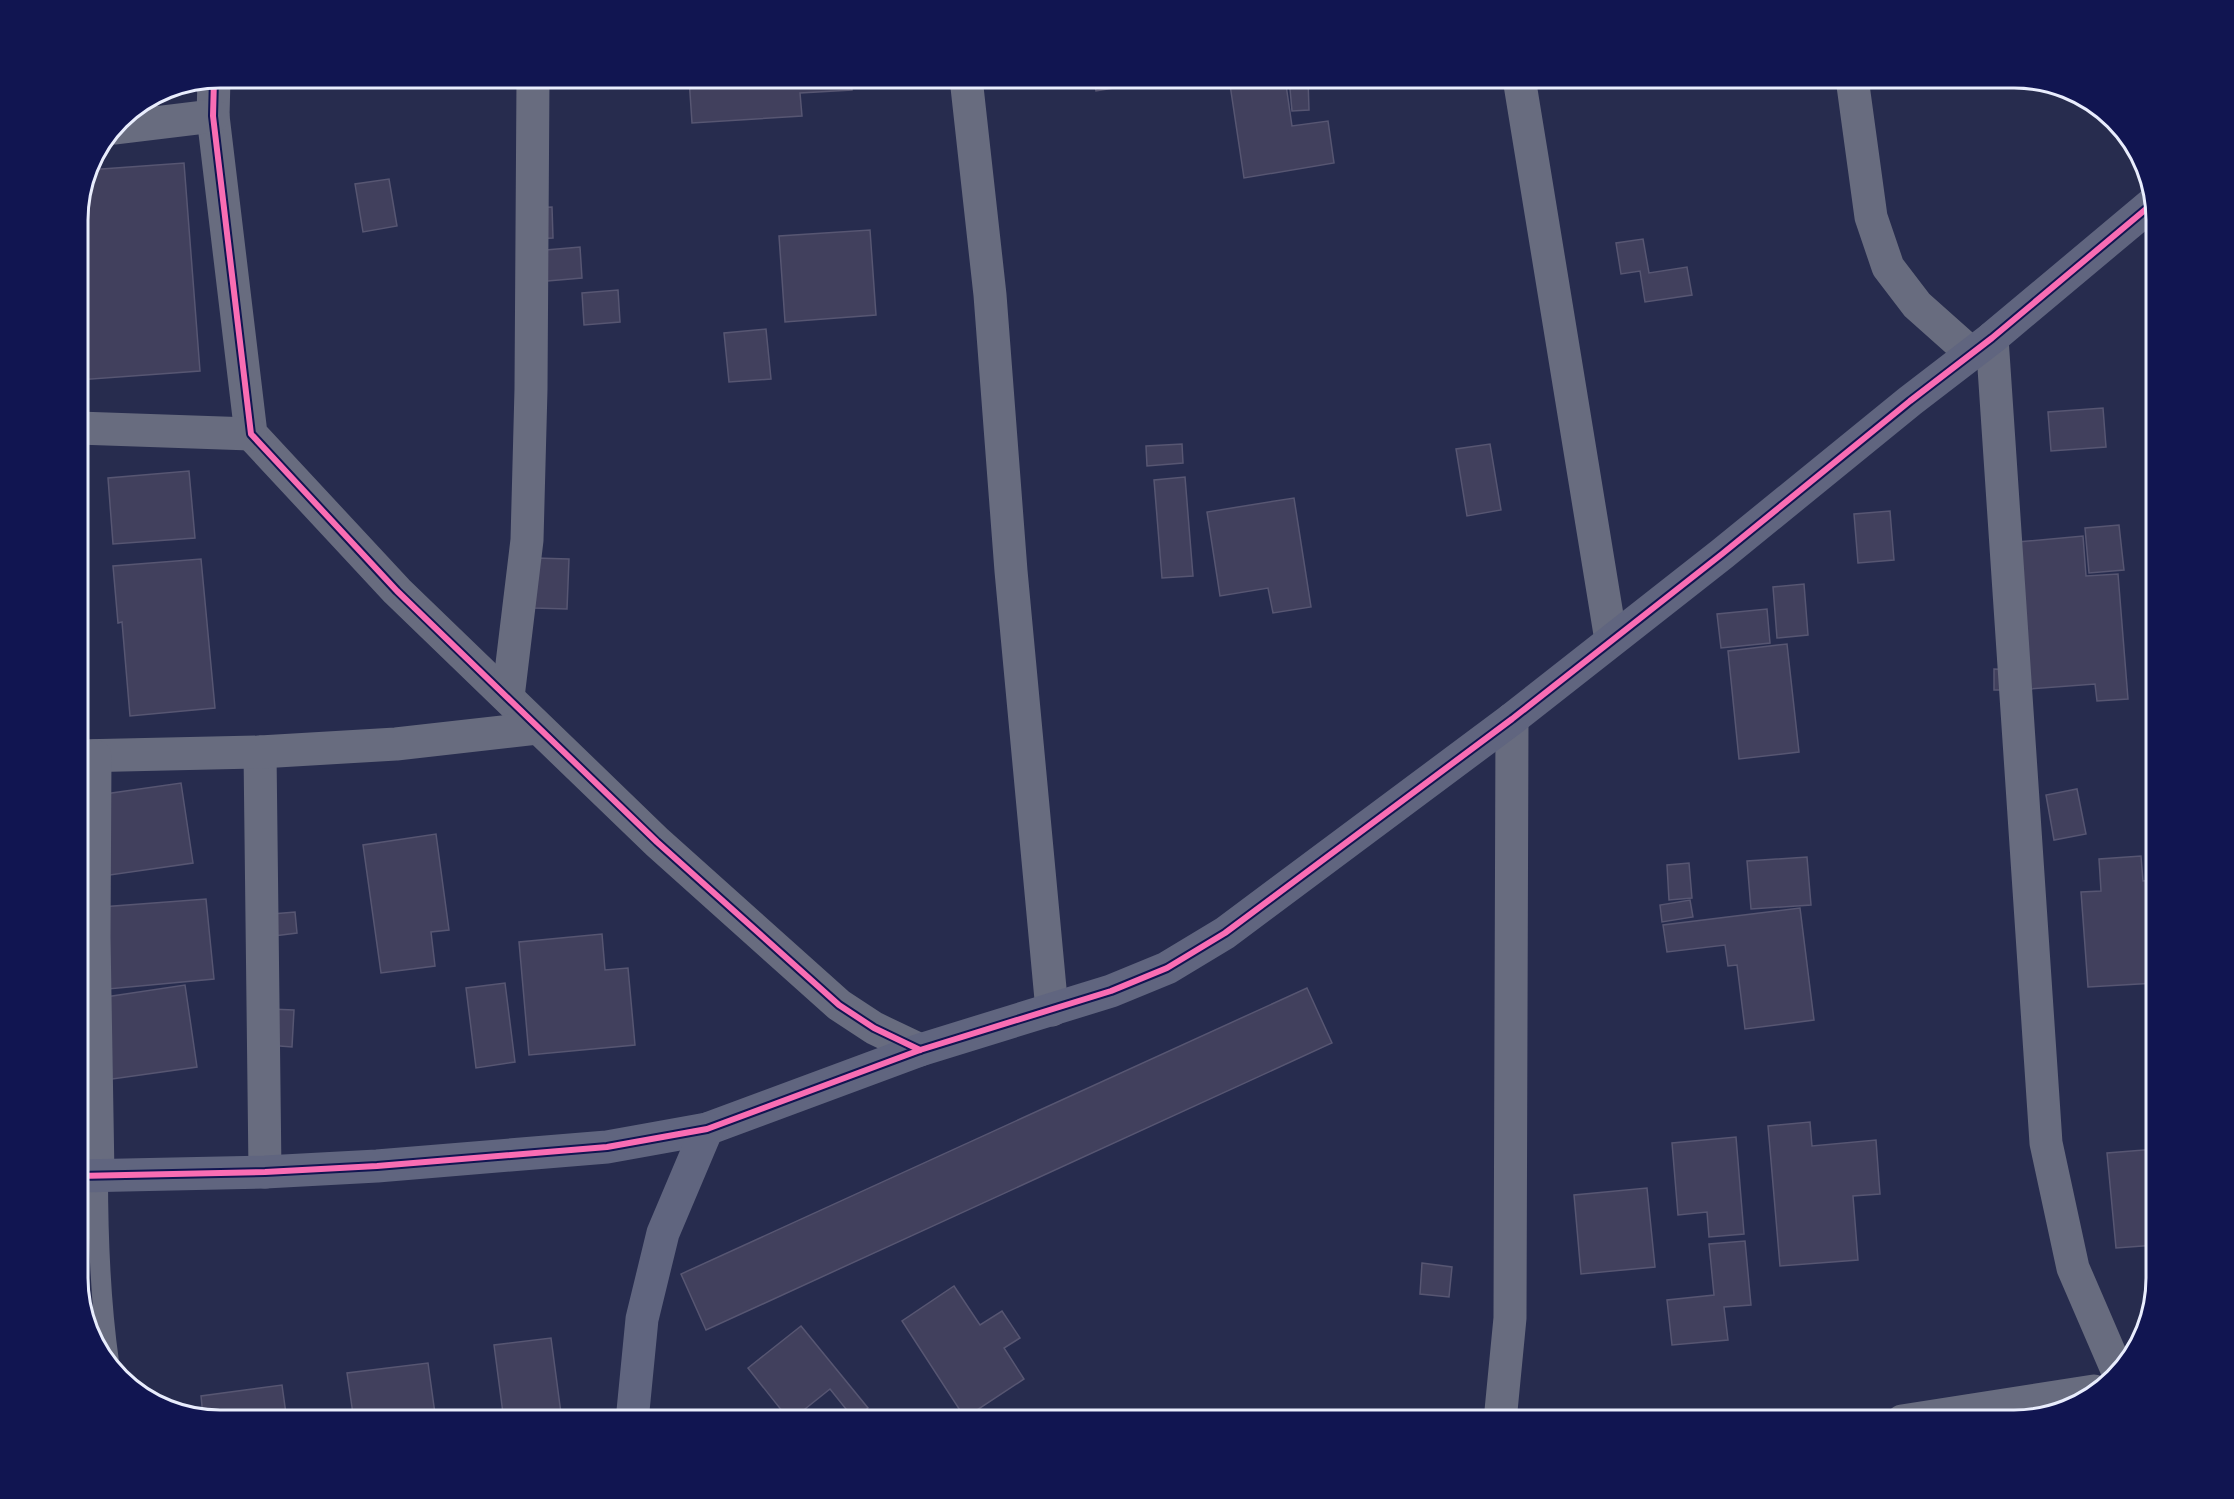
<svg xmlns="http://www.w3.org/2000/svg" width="2234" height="1499" viewBox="0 0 2234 1499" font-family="'IBM Plex Sans',sans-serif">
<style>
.building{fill:#41405d;stroke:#575672;stroke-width:1.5}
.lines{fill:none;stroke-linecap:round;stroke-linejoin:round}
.lane{stroke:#686c7f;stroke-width:20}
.street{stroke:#686c7f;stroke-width:33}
.secondary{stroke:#60657f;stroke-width:33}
.cycleway-casing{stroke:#111551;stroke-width:10}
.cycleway{stroke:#f96db3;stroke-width:6}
.rim{fill:none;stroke:#e9edfd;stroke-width:3}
</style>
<rect width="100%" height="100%" fill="#272c4e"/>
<g class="building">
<polygon points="593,78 620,78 619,88 593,88"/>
<polygon points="689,78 851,78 852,90 800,93 802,116 692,123"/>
<polygon points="1094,78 1138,78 1139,84 1096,91"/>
<polygon points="1229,78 1285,78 1292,126 1328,121 1334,163 1244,178"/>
<polygon points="1289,78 1308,78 1309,110 1292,111"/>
<polygon points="184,163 200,371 78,380 78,212 88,170"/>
<polygon points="389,179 397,226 363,232 355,184"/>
<polygon points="552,207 553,238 531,239 529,208"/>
<polygon points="870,230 876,315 785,322 779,236"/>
<polygon points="1643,239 1649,273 1687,267 1692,295 1645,302 1640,271 1621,274 1616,243"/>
<polygon points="580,247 582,278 536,282 534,251"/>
<polygon points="618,290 620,322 584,325 582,293"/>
<polygon points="766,329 771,379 729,382 724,333"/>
<polygon points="2103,408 2106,447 2051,451 2048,412"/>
<polygon points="1182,444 1183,463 1147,466 1146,446"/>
<polygon points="1490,444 1501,510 1467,516 1456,449"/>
<polygon points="189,471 195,538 113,544 108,478"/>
<polygon points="1185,477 1193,576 1162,578 1154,480"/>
<polygon points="1294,498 1311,607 1273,613 1268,588 1220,596 1207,512"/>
<polygon points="1890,511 1894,560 1858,563 1854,514"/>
<polygon points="2119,525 2124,570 2089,573 2085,528"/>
<polygon points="2149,527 2156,527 2156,682 2151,682"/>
<polygon points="2083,536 2086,576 2118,574 2128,699 2097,701 2095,684 2030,689 2017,542"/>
<polygon points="535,558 569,559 567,609 534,608"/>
<polygon points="201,559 215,708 130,716 122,622 118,623 113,566"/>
<polygon points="78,566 80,566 88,704 78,705"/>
<polygon points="1804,584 1808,635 1777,638 1773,587"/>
<polygon points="1767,609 1770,643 1721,648 1717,614"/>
<polygon points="1787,644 1799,752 1739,759 1728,651"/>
<polygon points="1994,669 2017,670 2017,690 1994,690"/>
<polygon points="181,783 193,863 96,877 84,797"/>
<polygon points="2077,789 2086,834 2054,840 2046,795"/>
<polygon points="436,834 449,930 431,932 435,966 381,973 363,845"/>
<polygon points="2141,856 2143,881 2156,880 2156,983 2088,987 2081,892 2101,891 2099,859"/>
<polygon points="1807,857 1811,905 1751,909 1747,861"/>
<polygon points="1689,863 1692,898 1669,900 1667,865"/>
<polygon points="206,899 214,979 108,989 101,907"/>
<polygon points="1690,900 1693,917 1662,922 1660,905"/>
<polygon points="1800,908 1814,1020 1745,1029 1737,965 1728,966 1725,945 1667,952 1663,925"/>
<polygon points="295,912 297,933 274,936 272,914"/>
<polygon points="602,934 605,970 628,968 635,1045 529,1055 519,942"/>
<polygon points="505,983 515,1062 476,1068 466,988"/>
<polygon points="185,985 197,1067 91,1082 79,1001"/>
<polygon points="1307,988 1332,1043 706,1330 681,1274"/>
<polygon points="269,1009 294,1010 292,1047 267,1045"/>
<polygon points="1810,1122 1812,1146 1876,1140 1880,1194 1853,1196 1858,1260 1780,1266 1768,1126"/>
<polygon points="1736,1137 1744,1234 1709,1237 1707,1212 1678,1215 1672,1143"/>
<polygon points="2156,1149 2156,1245 2116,1248 2107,1153"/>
<polygon points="1647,1188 1655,1267 1581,1274 1574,1195"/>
<polygon points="1745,1241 1751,1305 1724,1307 1728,1340 1672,1345 1667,1300 1714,1295 1709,1244"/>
<polygon points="1422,1263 1452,1267 1449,1297 1420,1294"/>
<polygon points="954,1286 980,1325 1002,1311 1020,1338 1004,1348 1024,1379 965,1418 902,1321"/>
<polygon points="801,1326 868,1408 854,1419 830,1389 790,1421 748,1368"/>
<polygon points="551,1338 562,1421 504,1421 494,1345"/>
<polygon points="428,1363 436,1421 354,1421 347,1373"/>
<polygon points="282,1385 287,1421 221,1421 203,1416 201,1396"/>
</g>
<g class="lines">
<path class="lane" d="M98 1176C98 1240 100 1298 109 1362"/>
<g class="street">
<polyline points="966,78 990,295 1011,571 1052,1010"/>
<polyline points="1519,78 1611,640"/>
<polyline points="1852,78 1871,217 1888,267 1917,305 1972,354"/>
<polyline points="214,79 213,116 251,434 397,591 657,842 839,1005 874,1028 920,1050"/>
<polyline points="114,128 213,116"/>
<polyline points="1992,338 2046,1143 2073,1268 2117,1370"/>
<polyline points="78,428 251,434"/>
<polyline points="508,697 527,540 531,389 533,78"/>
<polyline points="260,752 265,1172"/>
<polyline points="78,756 260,752 396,744 537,728"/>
<polyline points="95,756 94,937 98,1176"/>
<polyline points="1500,1421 1510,1318 1512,719"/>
<polyline points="1902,1421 2094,1391"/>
</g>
<g class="secondary">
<polyline points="78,1176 265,1172 377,1166 607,1147 707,1129 920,1050 1111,991 1167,968 1225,933 1512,719 1722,554 1910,401 1992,338 2152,204"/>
<polyline points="632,1421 642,1319 663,1233 707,1129"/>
</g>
<defs>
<g id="cycleway">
<polyline points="214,79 213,116 251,434 397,591 657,842 839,1005 874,1028 920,1050"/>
<polyline points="78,1176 265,1172 377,1166 607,1147 707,1129 920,1050 1111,991 1167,968 1225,933 1512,719 1722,554 1910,401 1992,338 2152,204"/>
</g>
</defs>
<use href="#cycleway" class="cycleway-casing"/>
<use href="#cycleway" class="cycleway"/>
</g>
<path d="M0 0H2234V1499H0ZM220 88H2014A132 132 0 0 1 2146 220V1278A132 132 0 0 1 2014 1410H220A132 132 0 0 1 88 1278V220A132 132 0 0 1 220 88Z" fill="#111551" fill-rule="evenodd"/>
<path class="rim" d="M220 88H2014A132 132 0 0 1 2146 220V1278A132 132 0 0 1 2014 1410H220A132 132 0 0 1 88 1278V220A132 132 0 0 1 220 88Z"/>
</svg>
